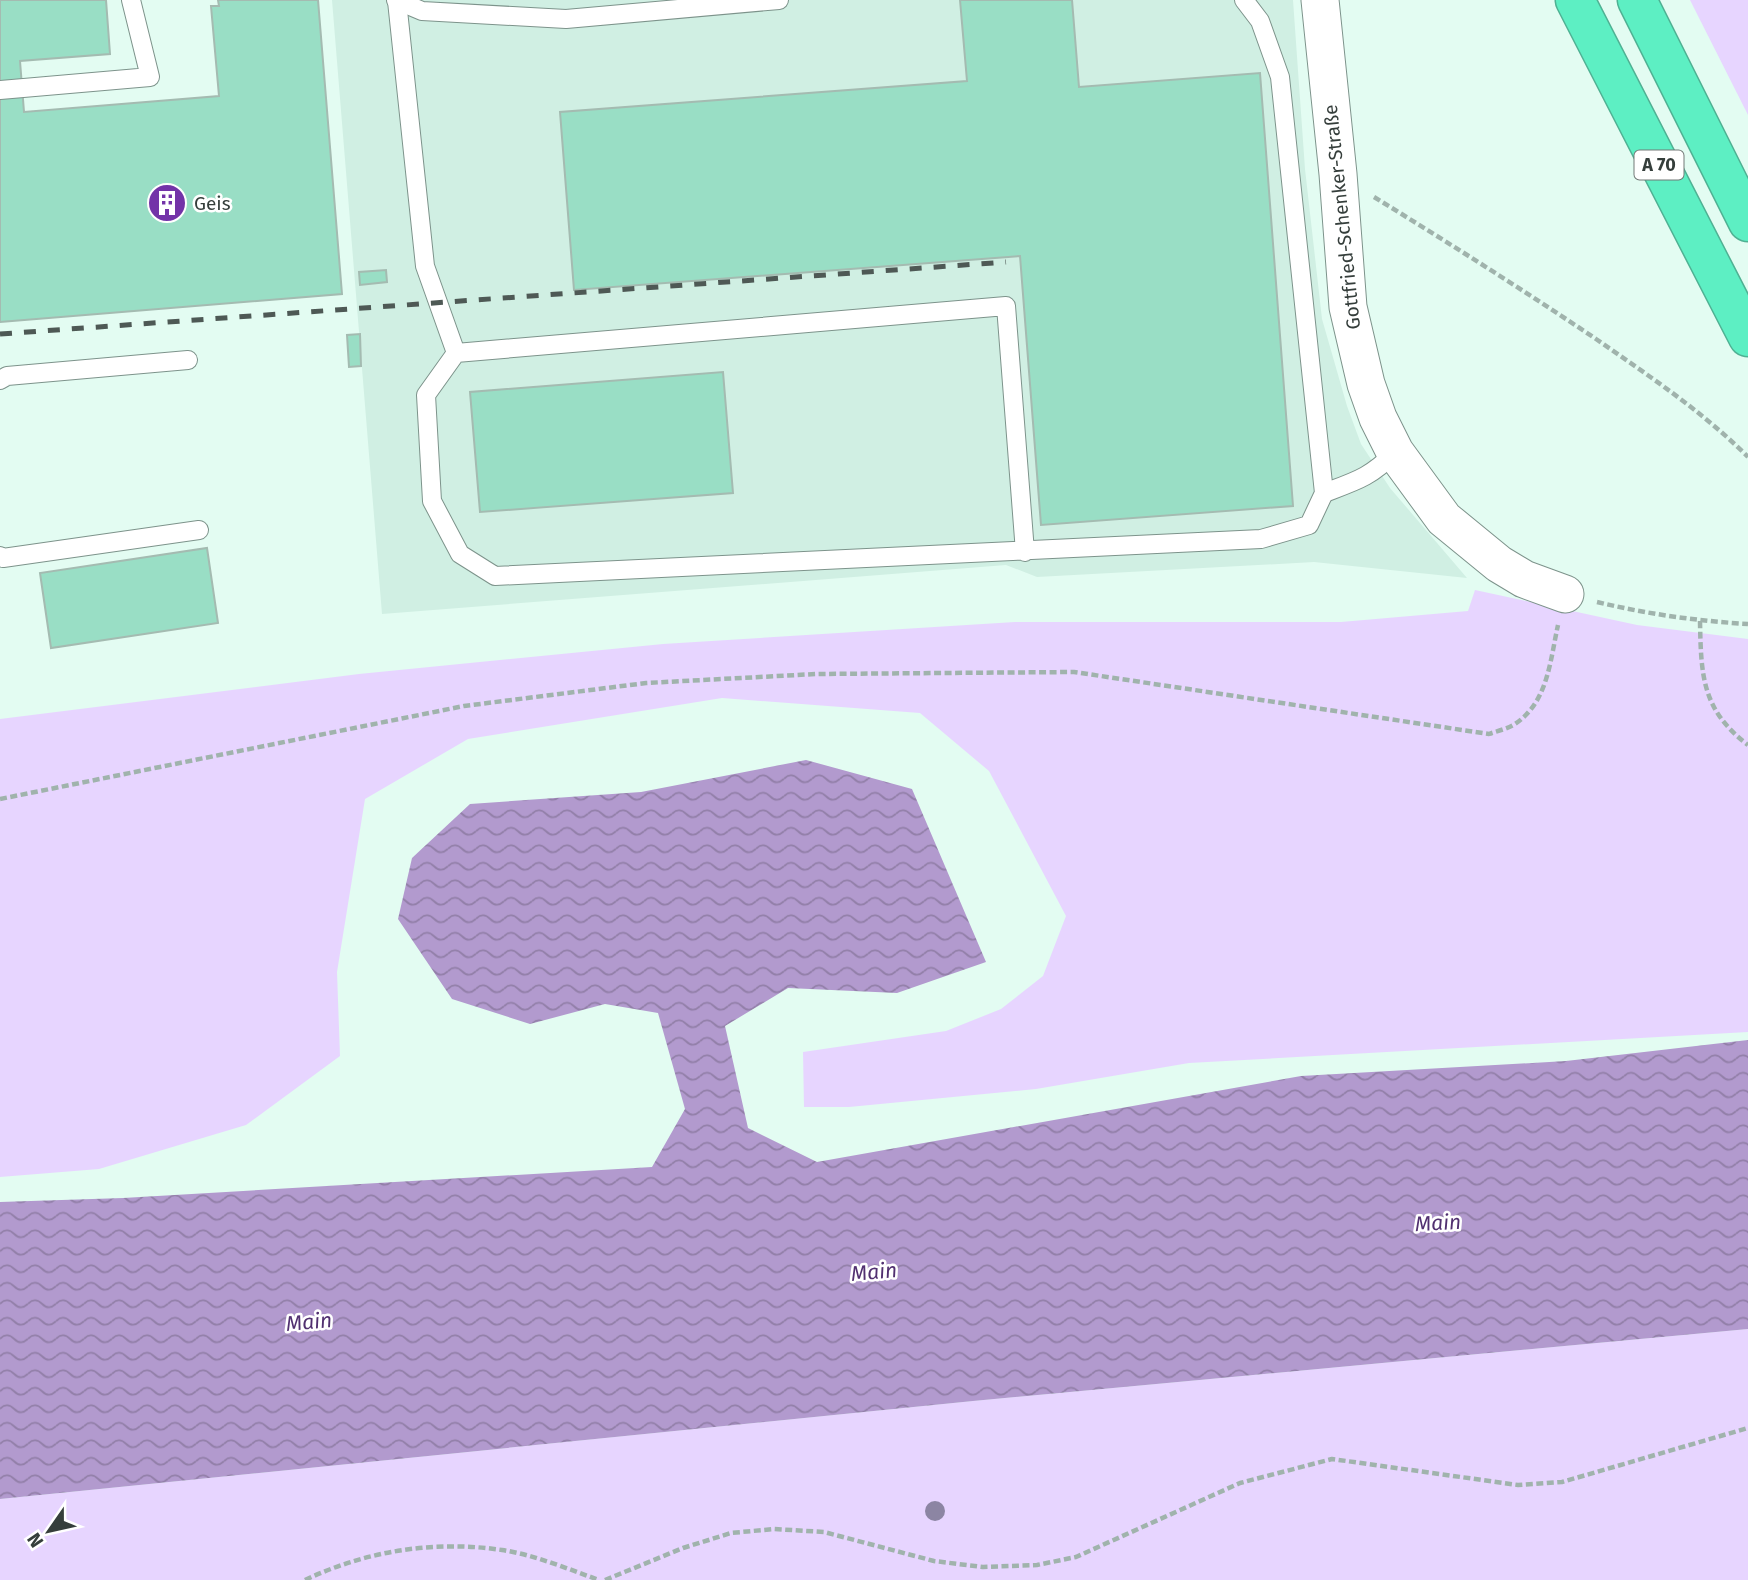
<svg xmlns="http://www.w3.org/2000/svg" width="1748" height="1580" viewBox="0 0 1748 1580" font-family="'Fira Sans',sans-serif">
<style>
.built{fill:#d0efe3}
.green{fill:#e7d5ff}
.water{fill:url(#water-waves)}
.building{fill:#99dec5;stroke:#a4bbb1;stroke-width:2}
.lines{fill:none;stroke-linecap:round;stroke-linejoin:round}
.lane-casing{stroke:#7d938b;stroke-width:20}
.street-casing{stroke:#7d938b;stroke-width:39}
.highway-casing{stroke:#4fb193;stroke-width:41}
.path{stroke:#a0b3ac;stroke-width:4.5;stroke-dasharray:7 3.5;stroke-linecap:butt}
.lane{stroke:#fff;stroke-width:18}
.street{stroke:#fff;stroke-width:37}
.highway{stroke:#5defc3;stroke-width:38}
.rail{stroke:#4e5955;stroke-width:5;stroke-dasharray:12 12;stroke-linecap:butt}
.tree{fill:#8c85a3}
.labels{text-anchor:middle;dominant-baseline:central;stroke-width:5;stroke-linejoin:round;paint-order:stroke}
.shield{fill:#fff;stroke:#727876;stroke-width:2}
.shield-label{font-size:18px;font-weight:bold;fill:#353e3b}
.poi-label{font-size:19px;fill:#353e3b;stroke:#fff;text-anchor:start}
.street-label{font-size:19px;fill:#353e3b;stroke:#fff}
.water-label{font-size:21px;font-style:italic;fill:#513070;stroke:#fff}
</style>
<defs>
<pattern id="water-waves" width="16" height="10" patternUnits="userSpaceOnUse" patternTransform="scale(1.75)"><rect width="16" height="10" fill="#b29ace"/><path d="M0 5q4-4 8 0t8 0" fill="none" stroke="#927fa8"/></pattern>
</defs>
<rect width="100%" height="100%" fill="#e3fcf2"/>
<polygon class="built" points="332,0 1293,0 1305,169 1322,319 1347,406 1361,444 1390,488 1467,578 1314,562 1037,577 1006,565 382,614"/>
<g class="green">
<polygon points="1690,0 1748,0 1748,115"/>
<polygon points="1475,590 1637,625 1748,639 1748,1032 1189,1063 1036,1089 849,1107 804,1107 803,1052 946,1031 1001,1009 1043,976 1066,916 989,771 920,713 722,698 468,739 365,799 337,972 340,1056 246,1125 99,1169 0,1177 0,719 359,674 663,644 1015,622 1341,622 1468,611"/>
<polygon points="1748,1329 1748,1580 0,1580 0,1499 973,1401"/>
</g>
<polygon class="water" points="806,760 912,789 986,962 897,993 788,988 725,1026 748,1128 817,1162 1301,1076 1566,1061 1748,1040 1748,1329 973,1401 0,1499 0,1202 123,1198 652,1167 685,1109 658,1013 605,1004 530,1024 452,999 398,919 412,858 470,804 641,792"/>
<g class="building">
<polygon points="0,0 106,0 110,54 20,61 24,112 219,96 211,6 219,6 218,0 318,0 342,294 0,322"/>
<polygon points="960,0 1072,0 1079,87 1260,73 1293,506 1041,525 1020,256 574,290 560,112 967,81"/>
<polygon points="386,270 387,282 360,285 359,272"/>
<polygon points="360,334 361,366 349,367 347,335"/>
<polygon points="723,372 733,493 480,512 470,392"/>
<polygon points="207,548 218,623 51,648 40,573"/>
</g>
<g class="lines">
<defs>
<g id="lane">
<polyline points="396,0 422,11 566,19 779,0"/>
<polyline points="397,1 425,266 456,353"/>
<polyline points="0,90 150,77 131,0"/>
<polyline points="0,380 7,376 188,360"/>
<path d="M1324 493C1356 481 1371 477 1395 452"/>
<polyline points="1025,552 1006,306 456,353 426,395 432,501 460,554 495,576 1261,539 1309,525 1324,493 1280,77 1260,21 1244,0"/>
<polyline points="0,556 3,558 199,530"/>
</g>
<polyline id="street" points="1320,0 1338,174 1348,307 1366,384 1378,418 1395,452 1444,519 1499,564 1524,579 1565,594"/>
<g id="highway">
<polyline points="1575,0 1748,337"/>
<polyline points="1637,0 1748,222"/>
</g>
</defs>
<use href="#lane" class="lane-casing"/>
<use href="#street" class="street-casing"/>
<use href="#highway" class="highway-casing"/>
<g class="path">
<path d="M1374 197C1449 243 1523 290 1596 339 1649 376 1702 411 1748 457"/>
<path d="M1597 602C1647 614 1697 621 1748 624"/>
<path d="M1700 621C1701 676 1702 710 1748 745"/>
<path d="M0 799 464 706 646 683 816 674 1074 672 1489 734C1497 731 1507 729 1515 724 1548 702 1550 661 1558 625"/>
<path d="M305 1580C366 1551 434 1540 502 1550 535 1555 568 1569 599 1580"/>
<polyline points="605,1580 683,1548 731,1533 774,1529 824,1532 934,1561 983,1567 1037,1565 1076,1557 1240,1483 1332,1459 1518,1485 1562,1482 1748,1428"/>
</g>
<use href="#lane" class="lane"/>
<use href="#street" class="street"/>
<use href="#highway" class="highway"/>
<polyline class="rail" points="0,334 1006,262"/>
</g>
<circle class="tree" cx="935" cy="1511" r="10"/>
<defs>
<symbol id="building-disc" viewBox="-11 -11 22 22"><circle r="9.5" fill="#7333a8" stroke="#fff"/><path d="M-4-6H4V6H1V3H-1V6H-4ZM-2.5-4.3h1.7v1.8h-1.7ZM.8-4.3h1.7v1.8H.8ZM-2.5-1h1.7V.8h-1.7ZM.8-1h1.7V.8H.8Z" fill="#fff"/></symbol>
</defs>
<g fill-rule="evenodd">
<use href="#building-disc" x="145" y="181" width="44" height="44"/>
</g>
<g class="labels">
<rect class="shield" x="1634.5" y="150.5" width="49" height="29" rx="5"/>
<g class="shield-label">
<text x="1659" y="165">A 70</text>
</g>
<g class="poi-label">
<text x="194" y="203">Geis</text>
</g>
<g class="street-label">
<text transform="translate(1342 217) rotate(-96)">Gottfried-Schenker-Straße</text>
</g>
<g class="water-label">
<text transform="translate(1438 1223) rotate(-3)">Main</text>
<text transform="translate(874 1272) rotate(-5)">Main</text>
<text transform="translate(309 1322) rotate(-5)">Main</text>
</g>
</g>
<g transform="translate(49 1531) rotate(236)" stroke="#ffffff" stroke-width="5" paint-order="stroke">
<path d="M0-5L12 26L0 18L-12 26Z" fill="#353e3b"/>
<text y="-10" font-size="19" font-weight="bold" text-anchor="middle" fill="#353e3b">N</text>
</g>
</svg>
